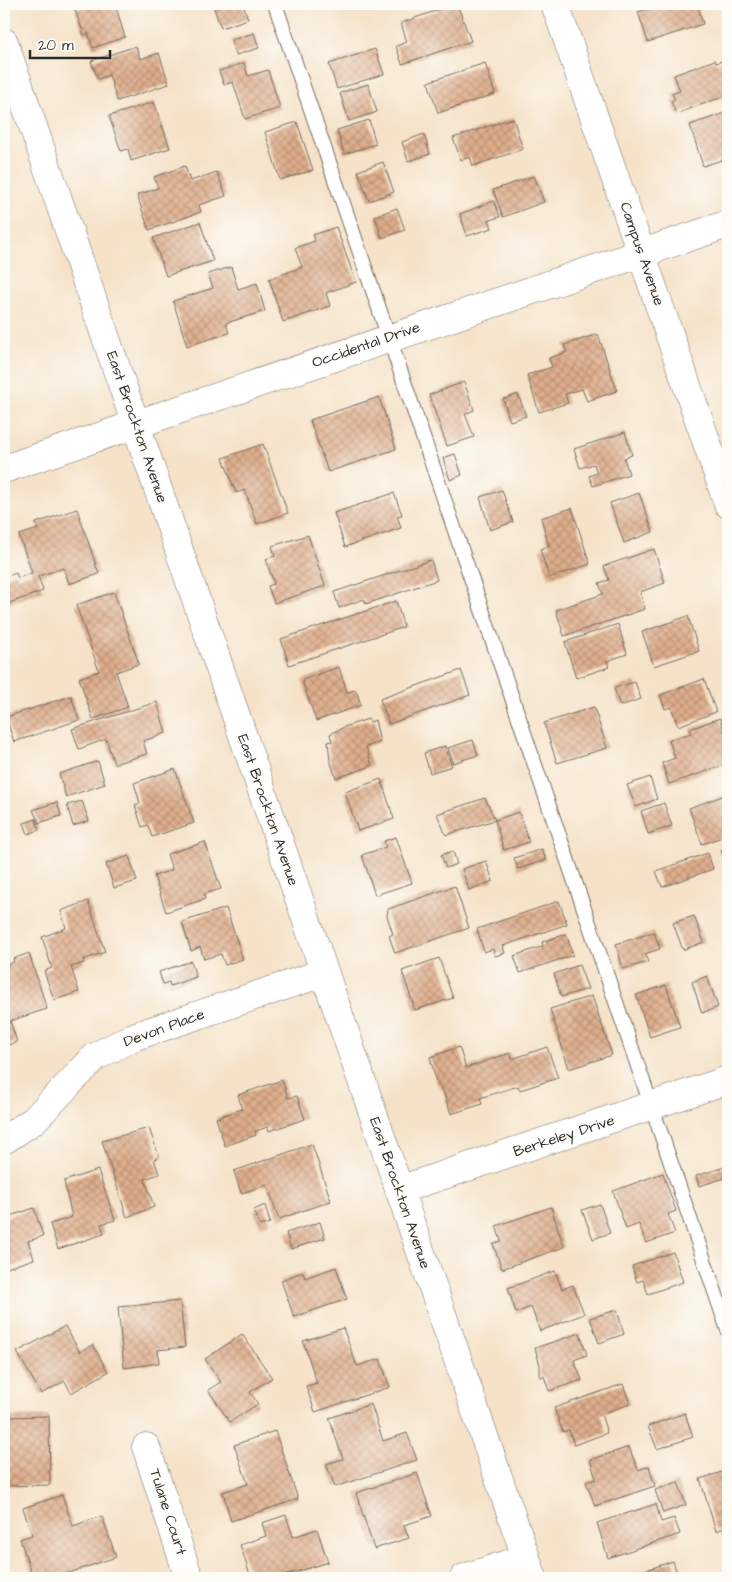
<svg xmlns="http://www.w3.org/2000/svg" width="732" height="1582" viewBox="0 0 732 1582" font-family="'Architects Daughter',sans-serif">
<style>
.building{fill:url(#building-cross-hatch)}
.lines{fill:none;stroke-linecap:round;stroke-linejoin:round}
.service-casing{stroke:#726b62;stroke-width:16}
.minor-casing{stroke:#726b62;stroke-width:29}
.service{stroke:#fff;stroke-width:14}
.minor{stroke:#fff;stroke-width:28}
.labels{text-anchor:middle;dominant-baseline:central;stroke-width:4;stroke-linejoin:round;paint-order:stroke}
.street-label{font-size:15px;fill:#2b2b2b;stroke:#fdfcf7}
</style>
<defs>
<pattern id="building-cross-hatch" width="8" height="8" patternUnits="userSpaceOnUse" patternTransform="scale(1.25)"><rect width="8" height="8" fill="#e0af8c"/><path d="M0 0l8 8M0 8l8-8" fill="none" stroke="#b68f73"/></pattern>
</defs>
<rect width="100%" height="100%" fill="#fdfcf7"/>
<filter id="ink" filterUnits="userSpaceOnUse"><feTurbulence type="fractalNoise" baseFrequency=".02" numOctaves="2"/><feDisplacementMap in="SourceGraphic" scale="10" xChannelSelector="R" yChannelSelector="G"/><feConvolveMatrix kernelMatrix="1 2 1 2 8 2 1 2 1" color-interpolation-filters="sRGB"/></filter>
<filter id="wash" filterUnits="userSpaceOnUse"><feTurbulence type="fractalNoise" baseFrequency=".0096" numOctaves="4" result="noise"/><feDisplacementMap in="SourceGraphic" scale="20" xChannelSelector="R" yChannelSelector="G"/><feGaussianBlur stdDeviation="1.12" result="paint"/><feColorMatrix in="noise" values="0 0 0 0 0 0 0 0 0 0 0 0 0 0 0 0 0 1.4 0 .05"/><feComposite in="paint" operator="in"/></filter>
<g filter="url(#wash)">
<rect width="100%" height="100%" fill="#f5e2c8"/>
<g id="blocks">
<g class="building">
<polygon points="93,4 115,4 125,37 93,48 88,33 84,35 75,10"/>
<polygon points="226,4 243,4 248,19 221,28 214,8"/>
<polygon points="455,4 457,4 471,41 402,64 396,46 407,42 401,23"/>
<polygon points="664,4 697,4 703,24 648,42 638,12"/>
<polygon points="254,33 259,48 236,55 231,40"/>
<polygon points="728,35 728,50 723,36"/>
<polygon points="136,46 140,59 159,53 169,84 117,101 109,75 98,79 91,61"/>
<polygon points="375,49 384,74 337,89 329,64"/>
<polygon points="728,59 728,95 676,114 671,101 675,99 672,94 680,91 674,75 715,60 716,63"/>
<polygon points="244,63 248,76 268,70 280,108 245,119 233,82 224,85 219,71"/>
<polygon points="485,63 495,94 438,113 428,82"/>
<polygon points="368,84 377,112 349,121 340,93"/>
<polygon points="154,102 170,148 131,161 128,149 121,151 109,116"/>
<polygon points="728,112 728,158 703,166 690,125"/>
<polygon points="513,118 523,149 473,166 470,157 461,160 453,138"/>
<polygon points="369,120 376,144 344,154 337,130"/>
<polygon points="297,122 313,170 280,180 265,132"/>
<polygon points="424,134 430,154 408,161 402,142"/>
<polygon points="383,162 394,192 369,201 358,171"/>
<polygon points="185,166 190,181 217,172 226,196 199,205 201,212 149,230 137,195 158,188 154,177"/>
<polygon points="534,176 544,202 503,217 493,190"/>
<polygon points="494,201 500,217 489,220 492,228 467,236 460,214"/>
<polygon points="397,208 405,230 382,238 375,216"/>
<polygon points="200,222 213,261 166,276 153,238"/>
<polygon points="336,227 356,282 326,293 330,306 283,322 269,279 302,267 295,248 315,241 313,235"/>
<polygon points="231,267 238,289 257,283 265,311 226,323 229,333 187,346 173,301 213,288 208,274"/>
<polygon points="598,334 617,391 587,401 582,389 565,394 568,403 539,412 527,375 552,367 549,358 567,352 564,345"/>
<polygon points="464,382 474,410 465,414 474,437 447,446 429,395"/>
<polygon points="518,394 526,416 510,421 503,399"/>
<polygon points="379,397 396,449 328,472 310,420"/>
<polygon points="625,432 632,455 624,458 629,474 593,486 589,476 597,473 594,464 580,468 574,449"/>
<polygon points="263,444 288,513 257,524 245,490 236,493 223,458"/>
<polygon points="455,454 462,475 450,480 443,458"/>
<polygon points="502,490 513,522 490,530 480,497"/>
<polygon points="394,493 402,515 397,516 401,528 345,547 334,513"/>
<polygon points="639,493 653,532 624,543 610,503"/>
<polygon points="572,508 590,564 549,578 540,549 549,546 541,518"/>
<polygon points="77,509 99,574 69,584 64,568 38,576 43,591 4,605 4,577 16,573 18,578 32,573 19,535 38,529 36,523"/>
<polygon points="308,535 325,586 274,603 268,586 274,584 266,559 275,556 272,546"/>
<polygon points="654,549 665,583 640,592 645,609 564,636 556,610 603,594 599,583 609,580 604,566"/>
<polygon points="431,560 437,580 366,604 364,599 339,608 334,592"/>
<polygon points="114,592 139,664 116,672 128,707 93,719 79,678 99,671 76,605"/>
<polygon points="396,601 404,627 289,665 281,639"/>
<polygon points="688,616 699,651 654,666 642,632"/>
<polygon points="618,624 627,654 607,661 609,667 576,678 565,642"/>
<polygon points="339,667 347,692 356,690 361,705 316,721 302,680"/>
<polygon points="461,670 470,695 389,724 380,699"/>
<polygon points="704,679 716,712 678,726 671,707 665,709 660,695"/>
<polygon points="635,682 641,699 620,706 614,688"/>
<polygon points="71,696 79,720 14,742 6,717"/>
<polygon points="157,702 166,733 143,741 147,754 114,764 106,739 79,749 72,729"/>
<polygon points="594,707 607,748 557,763 544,723"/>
<polygon points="720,718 728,742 728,764 669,784 662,763 675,758 669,740 691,733 690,729"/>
<polygon points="368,719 370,722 375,720 380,742 366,747 372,766 336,778 330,760 328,742 332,741 330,734 344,727"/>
<polygon points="473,740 478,755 453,763 448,748"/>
<polygon points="445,746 452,766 430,773 424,753"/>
<polygon points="98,761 105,784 66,797 59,774"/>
<polygon points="175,769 194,823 152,837 148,825 142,827 135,805 140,803 134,783"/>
<polygon points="650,777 657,799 636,807 627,785"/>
<polygon points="381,779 394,819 358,831 345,792"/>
<polygon points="728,794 728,835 702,844 689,808"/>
<polygon points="485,798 495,820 446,835 437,814"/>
<polygon points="82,801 89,821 73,826 67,805"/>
<polygon points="57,802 61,816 39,823 33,810"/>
<polygon points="664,803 672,826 648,834 641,811"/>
<polygon points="519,812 529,842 504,850 495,820"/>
<polygon points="36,819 39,830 28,834 24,823"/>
<polygon points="396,837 412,883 375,895 362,855 386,847 384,841"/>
<polygon points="205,842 221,889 204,894 205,899 166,912 154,876 172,870 167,854"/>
<polygon points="728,848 728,881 724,869 728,868 721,851"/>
<polygon points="542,849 546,860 518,869 514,858"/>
<polygon points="453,851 457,864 446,868 441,855"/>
<polygon points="708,853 713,869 662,887 656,871"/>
<polygon points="129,856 137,881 114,888 106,864"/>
<polygon points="486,861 493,881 469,890 462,869"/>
<polygon points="455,886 469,928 395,953 389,936 393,934 387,916 388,909"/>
<polygon points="88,901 105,952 83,960 84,963 71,967 79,992 54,1000 44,971 52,968 42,937 66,928 61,911"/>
<polygon points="559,901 567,924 503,946 505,953 495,956 493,949 484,952 477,929"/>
<polygon points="226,908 243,959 225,965 221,954 204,959 200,947 191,951 182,922"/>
<polygon points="694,916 704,942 683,950 673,923"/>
<polygon points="654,932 660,949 645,954 648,962 623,969 616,944"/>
<polygon points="566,934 573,955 520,973 514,956 543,946 542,942"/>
<polygon points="29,953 47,1009 10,1021 17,1042 4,1046 4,966 14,962 13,959"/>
<polygon points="439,958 453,998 415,1010 402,971"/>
<polygon points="191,961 196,977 170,986 169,982 163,984 159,972"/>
<polygon points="579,965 588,989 561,997 554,974"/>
<polygon points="707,976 718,1007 702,1013 692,982"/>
<polygon points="666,985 680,1027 650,1037 636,995"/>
<polygon points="592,996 612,1055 569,1069 550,1009"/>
<polygon points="459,1047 466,1068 510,1053 512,1059 547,1047 558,1078 520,1090 518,1086 480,1098 482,1104 451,1114 443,1091 436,1082 430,1057"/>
<polygon points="282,1080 288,1098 297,1096 305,1119 269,1131 268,1127 255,1131 256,1135 225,1146 216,1118 242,1109 238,1095"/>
<polygon points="149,1128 159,1157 154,1159 159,1174 145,1179 154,1207 127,1217 102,1141"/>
<polygon points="312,1144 331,1201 279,1219 267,1185 241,1193 234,1171"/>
<polygon points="728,1166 728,1177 699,1186 696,1176"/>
<polygon points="98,1170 115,1220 101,1224 104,1234 58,1249 50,1224 72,1217 64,1181"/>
<polygon points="663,1173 676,1211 668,1214 675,1233 646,1243 639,1224 626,1229 613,1191"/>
<polygon points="600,1204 610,1233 593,1239 582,1210"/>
<polygon points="265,1205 270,1223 260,1226 254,1210"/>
<polygon points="551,1207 564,1247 502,1269 493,1244 501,1241 496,1226"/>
<polygon points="34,1208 43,1236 28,1241 34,1259 4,1269 4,1218"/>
<polygon points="320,1222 325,1238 291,1249 286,1233"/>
<polygon points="673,1252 683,1282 648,1294 643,1280 637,1282 632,1266"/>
<polygon points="336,1267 347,1299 294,1317 281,1280 303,1272 305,1278"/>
<polygon points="555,1271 562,1289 573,1285 584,1314 540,1331 531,1307 516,1313 508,1288"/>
<polygon points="180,1301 185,1347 158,1350 159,1363 124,1368 118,1307"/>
<polygon points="617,1310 624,1334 599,1343 590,1318"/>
<polygon points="65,1326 80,1352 93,1345 108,1372 71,1393 65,1381 41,1394 17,1352"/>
<polygon points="343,1328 357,1366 380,1359 390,1387 315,1412 306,1386 317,1383 303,1341"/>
<polygon points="580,1333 587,1355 574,1360 582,1380 549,1391 544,1376 540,1377 540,1365 535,1348"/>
<polygon points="242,1334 272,1378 250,1392 258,1404 230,1422 208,1390 221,1382 205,1359"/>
<polygon points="623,1384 630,1404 601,1414 607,1433 574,1445 569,1430 563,1432 554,1408"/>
<polygon points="371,1404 383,1441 407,1433 417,1460 335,1487 326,1464 343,1459 329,1418"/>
<polygon points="685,1413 693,1437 657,1449 648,1426"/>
<polygon points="49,1416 50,1485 4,1486 4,1417"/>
<polygon points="275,1431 298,1499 231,1521 223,1492 248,1484 234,1445"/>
<polygon points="629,1447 638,1470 649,1466 655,1486 595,1506 586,1482 596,1479 590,1460"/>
<polygon points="728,1470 728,1527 716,1531 700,1479"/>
<polygon points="417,1473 432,1516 404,1525 409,1538 374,1549 356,1493"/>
<polygon points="678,1482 686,1505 663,1513 655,1490"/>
<polygon points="62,1495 73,1526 102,1516 116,1557 54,1578 33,1578 20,1539 32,1535 23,1508"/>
<polygon points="656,1504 661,1522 674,1518 680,1534 608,1558 597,1523"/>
<polygon points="286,1515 293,1537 317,1529 328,1562 277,1578 251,1578 240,1545 266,1536 262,1523"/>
<polygon points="673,1561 678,1577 688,1573 689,1578 623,1578"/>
</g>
</g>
</g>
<g filter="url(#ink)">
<use href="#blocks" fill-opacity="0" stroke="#726b62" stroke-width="1"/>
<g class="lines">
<defs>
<polyline id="service" points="275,4 728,1330"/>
<g id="minor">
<polyline points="555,4 728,504"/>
<polyline points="4,42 533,1578"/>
<polyline points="4,469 728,224"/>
<polyline points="4,1140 33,1121 95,1057 133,1037 323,973"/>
<polyline points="399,1190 728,1080"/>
<polyline points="146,1447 189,1578"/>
<polyline points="464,1578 526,1558"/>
</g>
</defs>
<use href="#service" class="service-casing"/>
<use href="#minor" class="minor-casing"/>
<use href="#service" class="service"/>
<use href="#minor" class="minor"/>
</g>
</g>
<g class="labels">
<g class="street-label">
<text transform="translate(642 254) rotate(71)">Campus Avenue</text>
<text transform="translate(366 345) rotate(-19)">Occidental Drive</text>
<text transform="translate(137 427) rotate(71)">East Brockton Avenue</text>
<text transform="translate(268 810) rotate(71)">East Brockton Avenue</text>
<text transform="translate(164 1028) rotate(-20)">Devon Place</text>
<text transform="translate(564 1136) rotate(-18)">Berkeley Drive</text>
<text transform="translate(400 1193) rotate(71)">East Brockton Avenue</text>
<text transform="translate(168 1512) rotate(72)">Tulane Court</text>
</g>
</g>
<rect width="732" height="1582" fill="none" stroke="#fdfcf7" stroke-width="20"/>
<path d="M30 50v8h80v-8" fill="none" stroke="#2b2b2b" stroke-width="2.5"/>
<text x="38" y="50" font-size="15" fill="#2b2b2b" stroke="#fdfcf7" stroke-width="4" paint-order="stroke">20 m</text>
</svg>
